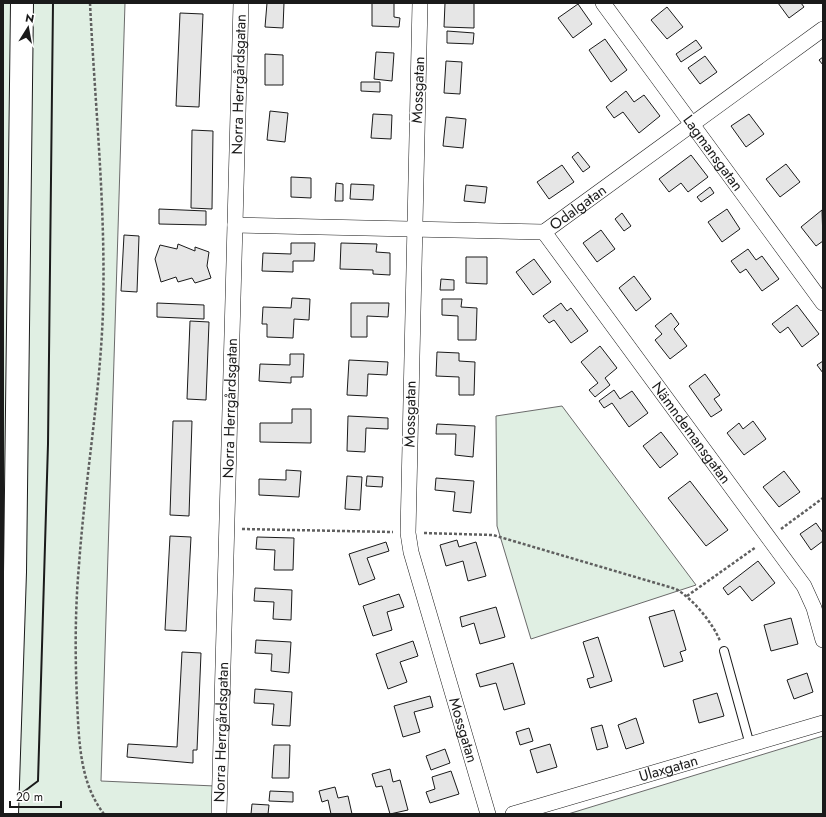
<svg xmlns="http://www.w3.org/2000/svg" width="826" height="817" viewBox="0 0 826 817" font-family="Jost,sans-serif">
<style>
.green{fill:#e0efe3;stroke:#6a6a6a}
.building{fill:#e6e6e6;stroke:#1a1a1a}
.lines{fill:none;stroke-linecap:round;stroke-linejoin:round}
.lane-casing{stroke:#1a1a1a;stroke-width:10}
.street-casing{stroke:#1a1a1a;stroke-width:16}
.highway-casing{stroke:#1a1a1a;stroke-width:24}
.path{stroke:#5f5f5f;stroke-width:2.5;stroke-dasharray:3 2;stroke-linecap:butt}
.lane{stroke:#fff;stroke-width:8}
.street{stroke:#fff;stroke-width:15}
.highway{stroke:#fff;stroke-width:22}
.wall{stroke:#1a1a1a;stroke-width:2}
.labels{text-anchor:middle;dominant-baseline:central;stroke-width:3;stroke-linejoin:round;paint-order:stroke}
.street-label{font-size:15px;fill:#1a1a1a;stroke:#fff}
</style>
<rect width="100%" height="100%" fill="#fff"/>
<g class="green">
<polygon points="3,3 125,3 101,781 215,786 215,814 3,814"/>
<polygon points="562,406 696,585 531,639 497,526 496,416"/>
<polygon points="823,736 823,814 568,814"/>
</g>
<g class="building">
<polygon points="267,3 284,3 283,28 265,27"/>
<polygon points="372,3 394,3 394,17 400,18 399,27 372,26"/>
<polygon points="445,3 474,3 474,28 444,27"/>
<polygon points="778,3 801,3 804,7 789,18"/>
<polygon points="578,4 592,24 573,38 558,18"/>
<polygon points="667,7 683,27 667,39 651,20"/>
<polygon points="180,13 203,14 199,107 176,106"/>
<polygon points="447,31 474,33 473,44 447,43"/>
<polygon points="605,39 627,70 611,82 589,50"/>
<polygon points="696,40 702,48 681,62 676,54"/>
<polygon points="376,52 394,53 392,81 374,79"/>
<polygon points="265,54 283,55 283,85 265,85"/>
<polygon points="705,56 717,72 700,84 688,68"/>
<polygon points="823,57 823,65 819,60"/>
<polygon points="446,61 462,62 460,94 444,93"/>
<polygon points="361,82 380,82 380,92 361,91"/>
<polygon points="626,91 634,102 644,95 660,116 639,133 623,112 614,118 606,107"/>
<polygon points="270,111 288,113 285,142 267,140"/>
<polygon points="373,114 392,115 391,139 371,138"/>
<polygon points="749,114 764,134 746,147 731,126"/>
<polygon points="446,117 466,119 463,148 443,146"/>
<polygon points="192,130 213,131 212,209 191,208"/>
<polygon points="578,152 590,167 583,172 572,157"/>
<polygon points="691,155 708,177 688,192 681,183 669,192 659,179"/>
<polygon points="786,164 800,182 780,197 766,179"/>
<polygon points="562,165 574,182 549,199 537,182"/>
<polygon points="291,177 311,178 311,198 291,197"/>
<polygon points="336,183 343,184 343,201 335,201"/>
<polygon points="351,184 374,185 373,200 350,199"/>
<polygon points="466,185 487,187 485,203 464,201"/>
<polygon points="710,187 714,193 701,202 697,197"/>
<polygon points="159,209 206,211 206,225 159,224"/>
<polygon points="727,209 740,229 722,242 708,222"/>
<polygon points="822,210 823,241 816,246 801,227"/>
<polygon points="622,213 631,226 624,231 615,219"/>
<polygon points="601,230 615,249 597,262 583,243"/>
<polygon points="124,235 139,236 137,292 121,291"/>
<polygon points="291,243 315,243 314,261 293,261 293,272 262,271 263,253 291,254"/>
<polygon points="341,243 377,244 376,252 390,253 390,275 373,274 373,270 340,269"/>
<polygon points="178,244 195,251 195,247 209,252 207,266 211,278 195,283 192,278 178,282 176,277 161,282 155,259 160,245 177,249"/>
<polygon points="748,249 756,260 762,256 779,279 762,291 746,269 740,273 731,261"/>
<polygon points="466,257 487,257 487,284 466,283"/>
<polygon points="534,259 551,282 533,295 516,272"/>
<polygon points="634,276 651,299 636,311 619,288"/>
<polygon points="441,279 454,280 454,290 440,290"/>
<polygon points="292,298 310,299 309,320 294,319 293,338 267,337 267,324 262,324 263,307 291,308"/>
<polygon points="442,299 462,299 461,307 477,308 476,340 458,340 458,316 442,315"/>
<polygon points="157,303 204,305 204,319 157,317"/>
<polygon points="351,303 389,303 388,317 367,316 367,337 351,337"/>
<polygon points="561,303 567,311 571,308 588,331 571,343 554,320 549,323 543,316"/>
<polygon points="797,305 819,334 802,347 788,327 780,333 772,324"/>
<polygon points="671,313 679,324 674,329 687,346 670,359 655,340 662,334 655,326"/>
<polygon points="190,321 209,322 206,400 187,399"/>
<polygon points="600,346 617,368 605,378 610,385 595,397 589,390 598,383 581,362"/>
<polygon points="437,352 459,353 459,361 475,362 474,395 459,395 459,377 436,376"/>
<polygon points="290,354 304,354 303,377 291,377 291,383 259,381 260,364 290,365"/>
<polygon points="349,360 388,362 387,375 368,374 367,396 347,395"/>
<polygon points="823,361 823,373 817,365"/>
<polygon points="705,374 720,395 714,399 722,410 711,417 689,386"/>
<polygon points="614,390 620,399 632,391 648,413 629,427 612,403 604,408 599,401"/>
<polygon points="292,409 311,409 311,443 260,442 260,423 292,423"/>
<polygon points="348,416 388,418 388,429 366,428 365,452 347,451"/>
<polygon points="173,421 192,421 189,516 170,515"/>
<polygon points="753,421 766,439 744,455 727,433 739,423 743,429"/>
<polygon points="437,424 475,426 473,457 455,455 456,434 436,434"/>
<polygon points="661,432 678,454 660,468 643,446"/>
<polygon points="286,470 301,471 299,497 259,495 259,479 286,480"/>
<polygon points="784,471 800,492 779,507 763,487"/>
<polygon points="347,476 362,477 360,510 345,509"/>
<polygon points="367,476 383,477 382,487 366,486"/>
<polygon points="436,478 474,481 471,513 453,511 455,492 435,490"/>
<polygon points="690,481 728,530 706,546 668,498"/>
<polygon points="816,523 823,533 823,541 811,550 800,534"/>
<polygon points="170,536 191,537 186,631 165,630"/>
<polygon points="257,537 294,538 293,570 274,570 275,550 256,549"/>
<polygon points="457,540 459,547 476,542 486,576 468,581 463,561 446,566 440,545"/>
<polygon points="386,542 389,551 367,558 375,579 359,585 349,554"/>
<polygon points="758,561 775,583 752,601 740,586 728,595 723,588"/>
<polygon points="255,588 292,590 291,620 273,619 274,602 254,601"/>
<polygon points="399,594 404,607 387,612 392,630 373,636 363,606"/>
<polygon points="496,607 505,637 480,644 474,623 462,627 460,617"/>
<polygon points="674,610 686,650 680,652 683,661 664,667 649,617"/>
<polygon points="791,618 798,644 771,651 764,625"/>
<polygon points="598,637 612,681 590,688 587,679 594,677 583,642"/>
<polygon points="256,640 291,642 289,673 271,671 272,654 255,653"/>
<polygon points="413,641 418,656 400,662 407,682 388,689 376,654"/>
<polygon points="182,652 201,653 197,750 193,750 193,763 127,757 128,744 177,747"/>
<polygon points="513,663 525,704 504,710 496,683 480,687 476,674"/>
<polygon points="807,673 813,692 794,699 787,680"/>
<polygon points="255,689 292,692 290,726 272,725 274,704 254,703"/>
<polygon points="717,693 724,716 699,723 693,700"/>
<polygon points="430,696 433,707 414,712 420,732 403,737 394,706"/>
<polygon points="636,718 644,743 626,749 618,725"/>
<polygon points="602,725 608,747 597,750 591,728"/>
<polygon points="529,728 533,741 520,745 516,732"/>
<polygon points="550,744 557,767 537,773 530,750"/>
<polygon points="274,745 290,745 289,778 272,778"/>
<polygon points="445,749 450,763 431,770 426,756"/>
<polygon points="390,769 393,782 400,780 408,810 390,814 382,786 376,787 372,774"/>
<polygon points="451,771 459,794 430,803 426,792 435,789 432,777"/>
<polygon points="335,787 338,798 348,796 352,814 331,814 328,800 322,802 319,791"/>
<polygon points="270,791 293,792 293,802 269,801"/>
<polygon points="252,804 269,805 268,814 251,814"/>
</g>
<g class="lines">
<defs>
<polyline id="lane" points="724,651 750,745"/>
<g id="street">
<path id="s1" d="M420 3 408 533 411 552 488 814"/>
<path id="s2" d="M603 3 823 303"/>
<path id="s3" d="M235 225 544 232 823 29"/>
<path id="s4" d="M544 232 804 586 814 608 823 640"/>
<path id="s5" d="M219 814 241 3"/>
<path id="s6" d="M513 814 823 723"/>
</g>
<polyline id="highway" points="7,814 15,572 22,3"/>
</defs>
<use href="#lane" class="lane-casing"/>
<use href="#street" class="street-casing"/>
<use href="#highway" class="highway-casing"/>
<g class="path">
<path d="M90 3C95 106 106 208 103 311 100 396 85 480 79 565 75 610 75 655 77 700 79 739 79 782 104 814"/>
<polyline points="242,529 393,532"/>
<polyline points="781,529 823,498"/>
<path d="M424 533 493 535 676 589C692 598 713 623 720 641"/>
<polyline points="687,596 756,547"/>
</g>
<use href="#lane" class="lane"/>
<use href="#street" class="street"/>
<use href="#highway" class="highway"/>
<polyline class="wall" points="18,796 38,781 48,444 53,3"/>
</g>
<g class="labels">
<g class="street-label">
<text stroke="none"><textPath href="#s5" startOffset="730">Norra Herrgårdsgatan</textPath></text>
<text transform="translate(418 90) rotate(-88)">Mossgatan</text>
<text stroke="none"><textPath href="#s2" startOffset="186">Lagmansgatan</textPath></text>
<text stroke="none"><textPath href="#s3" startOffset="351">Odalgatan</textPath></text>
<text stroke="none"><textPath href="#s5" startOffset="406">Norra Herrgårdsgatan</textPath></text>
<text transform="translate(410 414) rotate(-89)">Mossgatan</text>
<text stroke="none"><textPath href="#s4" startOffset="249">Nämndemansgatan</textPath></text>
<text stroke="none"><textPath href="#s1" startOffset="735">Mossgatan</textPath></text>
<text stroke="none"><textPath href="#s5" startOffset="82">Norra Herrgårdsgatan</textPath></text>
<text stroke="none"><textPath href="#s6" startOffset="162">Ulaxgatan</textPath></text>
</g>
</g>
<rect width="826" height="817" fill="none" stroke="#1a1a1a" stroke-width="8"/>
<g transform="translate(28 28) rotate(11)" stroke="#ffffff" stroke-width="3" paint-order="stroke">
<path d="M0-3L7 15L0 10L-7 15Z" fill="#1a1a1a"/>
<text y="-6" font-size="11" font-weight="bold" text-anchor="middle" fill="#1a1a1a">N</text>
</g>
<path d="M10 801v6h51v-6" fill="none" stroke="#1a1a1a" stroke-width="2"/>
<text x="16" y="801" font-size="12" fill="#1a1a1a" stroke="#ffffff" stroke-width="3" paint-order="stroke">20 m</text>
</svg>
